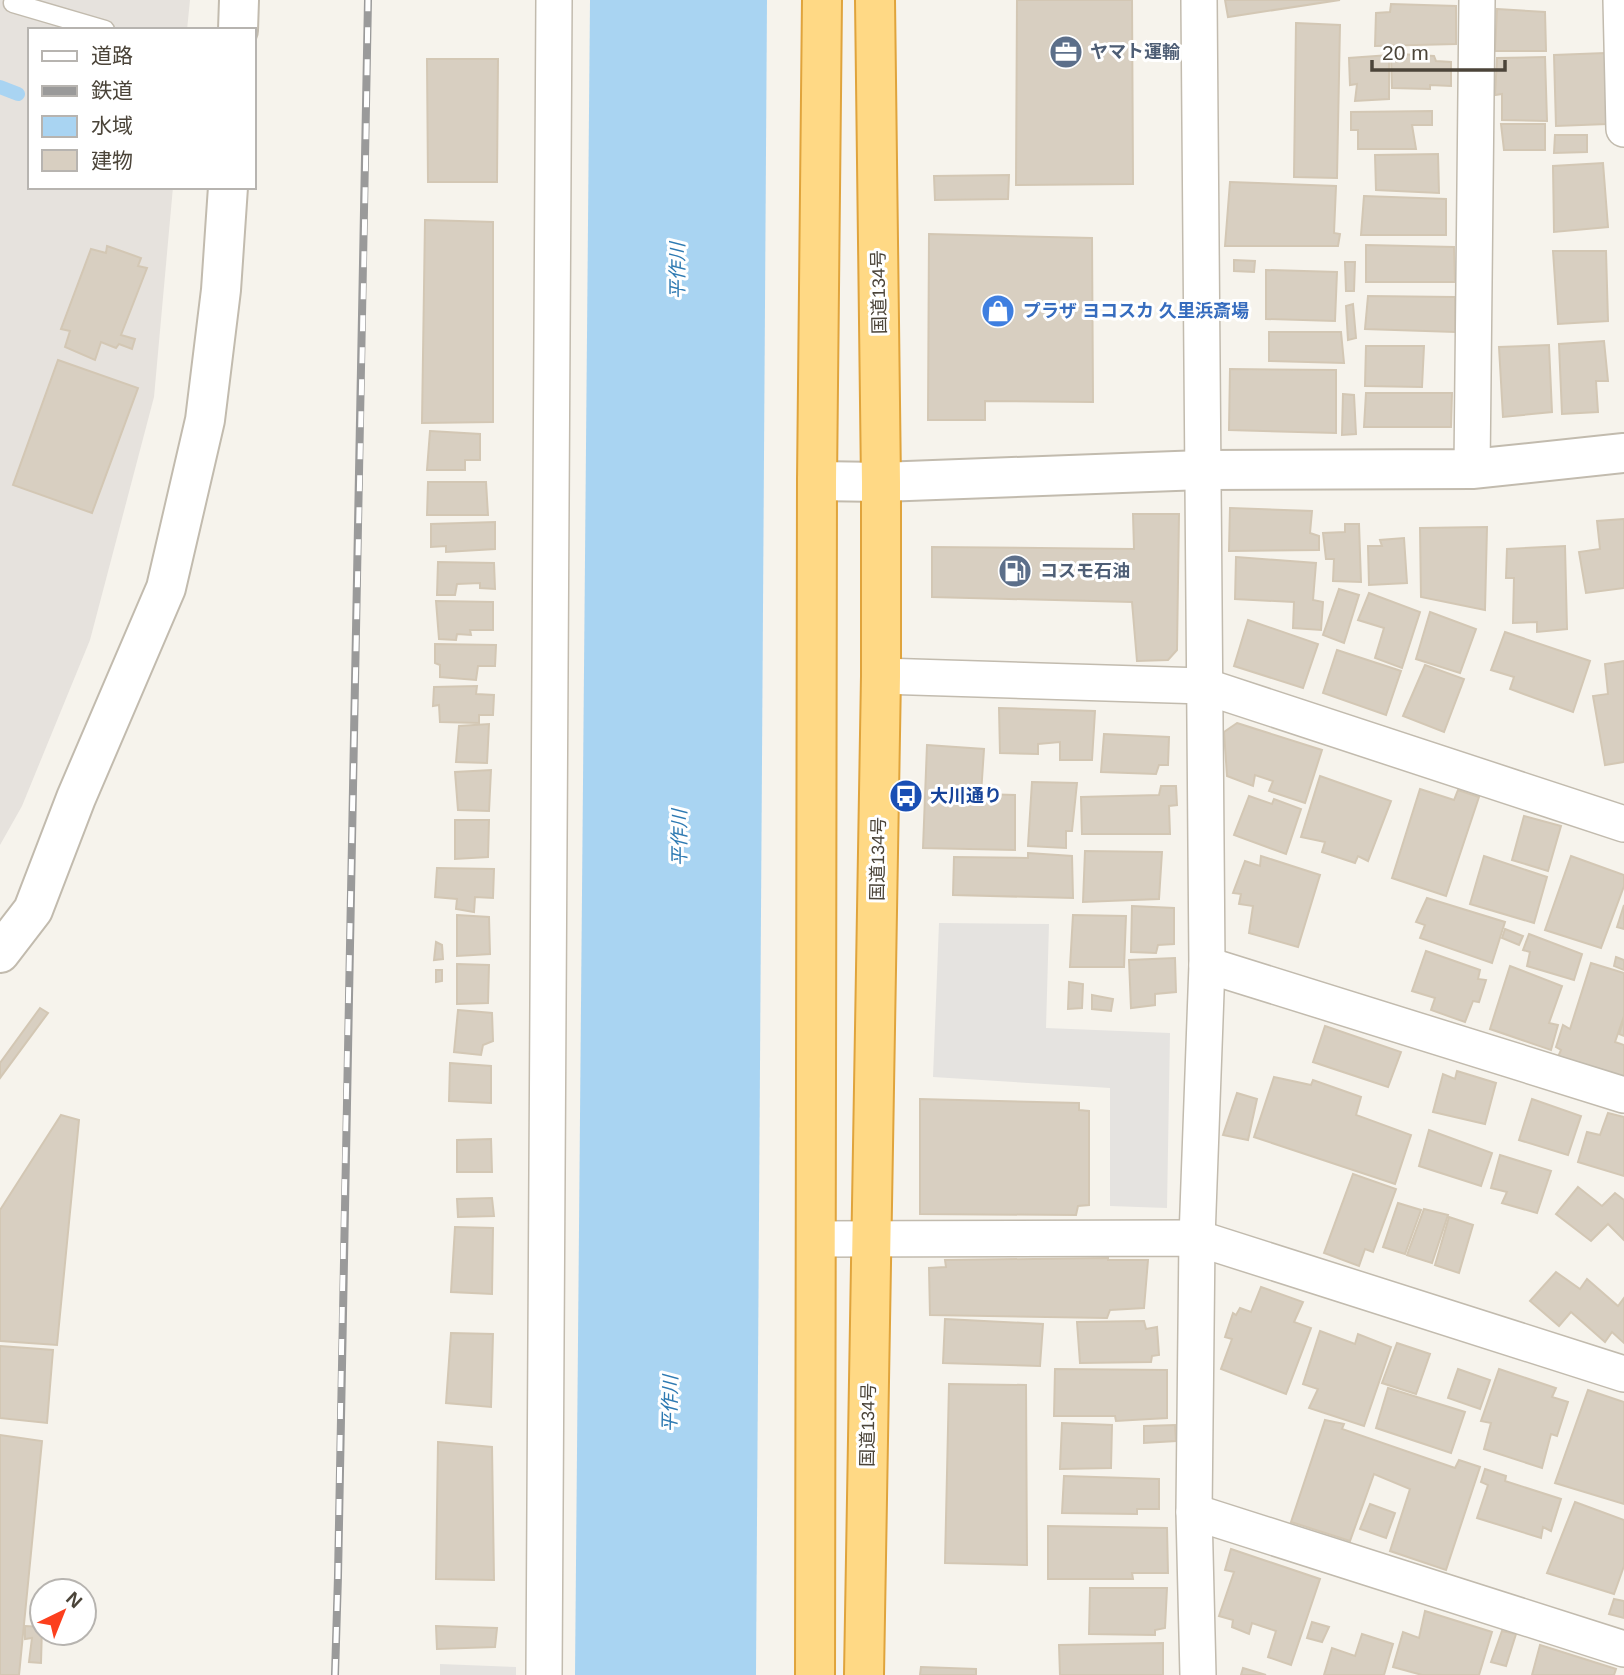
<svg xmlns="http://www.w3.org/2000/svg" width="1624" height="1675" viewBox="0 0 1624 1675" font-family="Arial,'Noto Sans JP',sans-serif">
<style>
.industrial{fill:#e6e2dd}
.parking{fill:#e5e3e0}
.water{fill:#a9d4f2}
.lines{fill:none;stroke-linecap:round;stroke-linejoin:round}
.stream{stroke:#a9d4f2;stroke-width:14}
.building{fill:#d8cfc1;stroke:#d3c7b4;stroke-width:2}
.service-casing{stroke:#c2bbae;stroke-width:21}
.minor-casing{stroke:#c2bbae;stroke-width:38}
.tertiary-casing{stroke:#c2bbae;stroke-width:42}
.trunk-casing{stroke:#e0a43c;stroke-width:42}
.service{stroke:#fff;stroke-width:18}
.minor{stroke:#fff;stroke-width:35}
.tertiary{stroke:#fff;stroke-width:38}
.trunk{stroke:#ffd985;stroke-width:38}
.rail-casing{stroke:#9a9a9a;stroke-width:8}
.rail{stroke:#fff;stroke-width:5;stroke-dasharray:16;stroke-linecap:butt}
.labels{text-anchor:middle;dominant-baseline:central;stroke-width:6;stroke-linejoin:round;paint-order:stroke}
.service-label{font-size:18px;font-weight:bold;fill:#4e5e75;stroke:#fff;text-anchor:start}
.street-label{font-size:18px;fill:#4b4439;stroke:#fff}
.shop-label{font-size:18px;font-weight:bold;fill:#366cbe;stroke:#fff;text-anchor:start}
.transit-label{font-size:18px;font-weight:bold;fill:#164399;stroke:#fff;text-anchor:start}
.water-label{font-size:19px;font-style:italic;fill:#2e7ab2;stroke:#fff}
</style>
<rect width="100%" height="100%" fill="#f6f3ec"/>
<polygon class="industrial" points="0,0 190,0 187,30 30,30 30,187 173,187 154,397 90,640 22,806 0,845"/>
<g class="parking">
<polygon points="939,923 1049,924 1046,1028 1170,1033 1167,1208 1110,1206 1110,1088 933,1077"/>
<polygon points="440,1664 516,1667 516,1675 440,1675"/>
</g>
<polygon class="water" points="590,0 767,0 756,1675 575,1675"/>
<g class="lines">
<polyline class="stream" points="0,87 18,94"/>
</g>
<g class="building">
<polygon points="1017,0 1132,0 1133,184 1016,185"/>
<polygon points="1225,0 1340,0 1228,17"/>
<polygon points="1391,4 1456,6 1456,44 1375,46 1376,13 1390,12"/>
<polygon points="1497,9 1545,12 1546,51 1495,51"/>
<polygon points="1296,23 1340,25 1337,178 1294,177"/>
<polygon points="1605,53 1607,124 1556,126 1554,55"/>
<polygon points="1399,54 1434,56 1436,61 1451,62 1451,86 1430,85 1430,89 1392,88 1391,58 1401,59"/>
<polygon points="1389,55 1389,99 1355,101 1357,84 1350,85 1349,58"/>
<polygon points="1545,57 1547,121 1502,120 1502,94 1495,95 1497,58"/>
<polygon points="427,59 498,59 497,182 428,182"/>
<polygon points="1432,111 1432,125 1412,125 1416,149 1358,149 1358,130 1351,130 1351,112"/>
<polygon points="1501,124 1545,124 1545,150 1504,150"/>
<polygon points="1555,135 1587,135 1587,152 1554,153"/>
<polygon points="1438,154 1439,193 1376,190 1375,155"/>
<polygon points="1603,163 1608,227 1554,232 1553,166"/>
<polygon points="1009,175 1008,199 935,200 934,176"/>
<polygon points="1230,182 1336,186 1334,233 1340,234 1338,246 1225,246"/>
<polygon points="1364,196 1446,199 1446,235 1361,235"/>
<polygon points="425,220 493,222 493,422 422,423"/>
<polygon points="929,234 1092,238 1093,402 985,401 985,420 928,420"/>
<polygon points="1366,245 1454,247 1455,282 1366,282"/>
<polygon points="107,246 141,258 138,266 147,268 121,335 135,339 132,349 119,344 116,348 101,342 95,360 65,347 70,331 61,329 91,249 106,253"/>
<polygon points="1553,251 1606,251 1608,321 1558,324"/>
<polygon points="1234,260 1255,261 1254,272 1234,271"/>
<polygon points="1345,262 1355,262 1354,291 1346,291"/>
<polygon points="1266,270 1337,272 1335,321 1266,319"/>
<polygon points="1368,296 1455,297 1455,332 1365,329"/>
<polygon points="1353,304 1356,338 1348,340 1346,306"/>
<polygon points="1269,332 1341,332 1344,363 1269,361"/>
<polygon points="1604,341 1608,381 1596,381 1598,412 1562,414 1559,344"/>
<polygon points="1549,345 1552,412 1503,417 1499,347"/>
<polygon points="1366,346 1424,346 1422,387 1365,386"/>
<polygon points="58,360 138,388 92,513 13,485"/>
<polygon points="1230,369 1336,370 1336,433 1229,430"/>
<polygon points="1366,393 1452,393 1451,427 1364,427"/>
<polygon points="1343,394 1354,395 1356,434 1342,435"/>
<polygon points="430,431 480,434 480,460 465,460 465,470 427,470"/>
<polygon points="428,482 486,482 488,515 427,515"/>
<polygon points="1230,508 1312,511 1310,533 1319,536 1319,550 1229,551"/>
<polygon points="1133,514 1179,514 1177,650 1168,660 1137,661 1132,602 932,597 932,547 1134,549"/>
<polygon points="1624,519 1624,588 1586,593 1579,552 1600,549 1597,521"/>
<polygon points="495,522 495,549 446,552 446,546 431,547 431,524"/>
<polygon points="1345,524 1359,524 1361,582 1333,581 1334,559 1326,559 1323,533 1345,532"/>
<polygon points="1487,527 1485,610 1421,597 1420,528"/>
<polygon points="1404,538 1407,583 1369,585 1368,546 1382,546 1380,540"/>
<polygon points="1565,546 1567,629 1537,632 1537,622 1513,623 1514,578 1506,578 1507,549"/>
<polygon points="1236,557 1316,563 1313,600 1323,602 1321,630 1293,628 1294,602 1235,599"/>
<polygon points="438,562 494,563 495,589 480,588 480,583 457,584 455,595 437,595"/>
<polygon points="1339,589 1359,595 1344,643 1323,635"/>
<polygon points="1369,593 1420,612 1402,668 1375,658 1384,628 1358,620"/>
<polygon points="436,601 493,602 493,630 470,630 471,635 457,634 456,640 439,639"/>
<polygon points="1430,612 1476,629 1460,673 1416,659"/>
<polygon points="1248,620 1318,644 1303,688 1234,666"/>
<polygon points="1505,632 1590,661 1573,712 1510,689 1514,677 1491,670"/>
<polygon points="435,644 496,645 495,666 478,666 476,680 440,677 440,665 435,663"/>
<polygon points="1337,650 1401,671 1386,715 1323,693"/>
<polygon points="1624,661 1624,762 1605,765 1593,696 1608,694 1605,664"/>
<polygon points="1425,665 1464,679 1444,732 1403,716"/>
<polygon points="477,686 476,694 494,695 493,715 479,715 479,723 440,722 439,705 433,706 434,687"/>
<polygon points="999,708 1095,711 1092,760 1060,760 1060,742 1038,744 1038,754 1000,753"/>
<polygon points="1237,723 1322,750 1305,803 1269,791 1273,781 1255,775 1253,786 1227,776 1224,732"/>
<polygon points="489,724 487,763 456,762 459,726"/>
<polygon points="1104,734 1169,737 1168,765 1159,765 1156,774 1101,772"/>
<polygon points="927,745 984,749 981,794 1015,795 1015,850 923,848"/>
<polygon points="491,770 489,811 458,810 455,772"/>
<polygon points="1320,776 1391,801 1368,861 1358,856 1355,863 1322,852 1325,842 1301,837"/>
<polygon points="1032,782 1077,783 1072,831 1066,831 1066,848 1028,846"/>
<polygon points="1161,786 1176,786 1177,805 1169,806 1170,834 1082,834 1081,797 1159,795"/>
<polygon points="1420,789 1454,800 1458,790 1479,797 1446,896 1392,878"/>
<polygon points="1249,796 1272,804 1274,799 1301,809 1286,854 1234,835"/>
<polygon points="1524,816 1561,826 1548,871 1512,860"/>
<polygon points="455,820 489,820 488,857 455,859"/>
<polygon points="1085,851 1162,852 1159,899 1083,902"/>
<polygon points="1028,853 1072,856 1073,898 953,895 954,857 1028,858"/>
<polygon points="1261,856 1320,875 1298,947 1249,933 1253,906 1239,904 1241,894 1233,893 1245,861 1260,866"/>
<polygon points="1484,856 1547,877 1534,923 1470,904"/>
<polygon points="1571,856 1624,875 1624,886 1601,948 1545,930"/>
<polygon points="437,868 494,869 493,898 475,897 474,912 456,909 457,899 435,897"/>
<polygon points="1427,898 1505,922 1492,963 1420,938 1425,925 1416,922"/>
<polygon points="1624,905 1624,929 1617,927"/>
<polygon points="1132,906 1174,908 1174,944 1158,945 1156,953 1131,952"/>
<polygon points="457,915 489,917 490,954 457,956"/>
<polygon points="1073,915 1126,916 1124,967 1070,967"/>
<polygon points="1505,929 1523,936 1519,945 1502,938"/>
<polygon points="1529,934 1582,954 1574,980 1527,966 1530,952 1523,950"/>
<polygon points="436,942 442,945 443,959 434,960"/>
<polygon points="1426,951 1480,970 1478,979 1486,980 1479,1002 1473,1001 1465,1022 1431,1010 1435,998 1412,991"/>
<polygon points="1616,957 1624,960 1624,970 1614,966"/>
<polygon points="1175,958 1176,992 1155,994 1155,1005 1131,1008 1129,960"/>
<polygon points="1591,963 1624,973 1624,1016 1615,1042 1624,1045 1624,1079 1558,1057 1561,1050 1556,1047 1563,1025 1570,1029"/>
<polygon points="457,964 489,965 488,1003 457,1004"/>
<polygon points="1510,966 1562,986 1549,1023 1558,1025 1551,1050 1490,1029"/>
<polygon points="436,970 442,970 442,981 436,982"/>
<polygon points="1069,982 1083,984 1082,1008 1068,1009"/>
<polygon points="1092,995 1113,999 1111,1011 1092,1009"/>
<polygon points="40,1008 48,1013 0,1078 0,1063"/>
<polygon points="458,1010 492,1013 493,1041 483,1045 481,1055 454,1052"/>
<polygon points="1624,1019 1624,1036 1619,1034"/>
<polygon points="1325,1026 1401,1052 1388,1087 1313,1062"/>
<polygon points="450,1063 491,1066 491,1103 449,1101"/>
<polygon points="1457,1071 1496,1083 1485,1124 1433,1112 1443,1074 1455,1079"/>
<polygon points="1274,1077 1311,1085 1313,1080 1361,1097 1356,1115 1411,1135 1395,1184 1254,1137"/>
<polygon points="1237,1093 1257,1099 1248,1140 1223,1135"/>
<polygon points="920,1099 1079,1103 1079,1110 1089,1111 1089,1205 1078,1206 1076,1215 920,1214"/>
<polygon points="1532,1099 1581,1116 1568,1155 1519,1140"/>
<polygon points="1608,1113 1624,1117 1624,1176 1578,1162 1587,1132 1600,1135"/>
<polygon points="61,1115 79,1120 57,1345 0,1341 0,1210"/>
<polygon points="1429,1130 1492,1153 1481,1186 1419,1166"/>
<polygon points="491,1139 492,1172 457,1172 457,1140"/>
<polygon points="1500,1155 1551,1171 1537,1213 1502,1203 1507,1192 1491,1188"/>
<polygon points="1353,1174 1396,1189 1373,1252 1365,1249 1359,1266 1324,1253"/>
<polygon points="1578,1187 1602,1206 1615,1193 1624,1200 1624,1240 1608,1224 1591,1241 1556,1214"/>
<polygon points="492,1198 494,1216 458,1217 457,1199"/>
<polygon points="1398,1203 1421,1210 1405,1254 1383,1247"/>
<polygon points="1424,1209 1448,1215 1432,1263 1407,1255"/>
<polygon points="1449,1217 1473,1225 1459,1273 1435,1265"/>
<polygon points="455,1227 493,1228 492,1294 451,1292"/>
<polygon points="1108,1258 1108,1260 1148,1260 1144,1308 1110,1310 1107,1318 930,1315 929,1268 946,1267 945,1260"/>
<polygon points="1556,1272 1580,1289 1587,1279 1618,1306 1624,1298 1624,1343 1612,1332 1605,1342 1571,1312 1559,1326 1530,1301"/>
<polygon points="1261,1287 1303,1302 1294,1322 1311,1328 1286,1394 1221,1369 1232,1339 1225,1337 1233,1313 1236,1315 1240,1308 1251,1312"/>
<polygon points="945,1319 1043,1324 1040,1366 943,1363"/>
<polygon points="1144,1321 1146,1329 1157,1327 1159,1355 1152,1356 1151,1362 1080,1363 1077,1322"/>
<polygon points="1320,1331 1355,1344 1358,1334 1391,1347 1364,1426 1309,1408 1318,1389 1303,1384"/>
<polygon points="451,1333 493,1334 491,1407 446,1403"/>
<polygon points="1397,1343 1430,1354 1416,1394 1382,1383"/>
<polygon points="0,1346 53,1350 47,1423 0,1418"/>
<polygon points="1055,1369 1167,1370 1167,1418 1116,1421 1115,1416 1054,1416"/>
<polygon points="1458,1369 1490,1380 1480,1409 1448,1398"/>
<polygon points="1499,1369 1556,1388 1552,1397 1568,1402 1557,1436 1551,1434 1542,1468 1484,1449 1491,1423 1481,1421"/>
<polygon points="949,1384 1026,1385 1027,1565 945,1563"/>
<polygon points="1388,1388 1465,1412 1451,1453 1376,1428"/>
<polygon points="1588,1390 1624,1402 1624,1504 1555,1483"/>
<polygon points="1325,1420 1344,1424 1342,1429 1455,1468 1459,1460 1480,1467 1446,1570 1390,1551 1410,1489 1374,1474 1350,1541 1291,1522"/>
<polygon points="1062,1423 1112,1425 1111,1468 1060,1469"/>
<polygon points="1175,1425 1176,1441 1144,1443 1144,1426"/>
<polygon points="0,1435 42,1441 19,1675 0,1675"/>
<polygon points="438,1442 492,1447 494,1580 436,1579"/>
<polygon points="1485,1469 1506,1476 1505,1481 1561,1499 1551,1531 1543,1527 1541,1538 1477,1518 1488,1485 1481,1482"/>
<polygon points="1064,1476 1159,1479 1159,1509 1137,1509 1137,1514 1062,1513"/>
<polygon points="1575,1502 1624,1520 1624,1566 1614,1594 1547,1573"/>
<polygon points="1370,1504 1395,1513 1386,1538 1360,1529"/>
<polygon points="1048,1526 1167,1528 1168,1573 1132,1573 1133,1579 1048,1579"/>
<polygon points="1231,1549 1320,1579 1291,1665 1268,1657 1276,1631 1252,1623 1249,1634 1232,1627 1233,1620 1219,1616 1234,1572 1225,1570"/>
<polygon points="1090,1588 1167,1588 1165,1628 1155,1630 1155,1635 1089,1634"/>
<polygon points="1614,1599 1624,1601 1624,1618 1609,1614"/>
<polygon points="1425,1611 1492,1632 1479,1675 1422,1675 1393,1667 1403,1632 1419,1638"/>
<polygon points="1312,1622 1329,1627 1322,1642 1307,1638"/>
<polygon points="25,1626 42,1627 41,1663 29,1662 32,1638 25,1639"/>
<polygon points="436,1626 497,1628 495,1647 437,1649"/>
<polygon points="1502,1631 1516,1634 1506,1666 1491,1662"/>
<polygon points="1362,1634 1393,1644 1384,1675 1324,1675 1332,1648 1355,1656"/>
<polygon points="1163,1643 1163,1675 1060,1675 1059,1645"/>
<polygon points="1540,1645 1616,1669 1614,1675 1532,1675"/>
<polygon points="921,1667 976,1669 976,1675 920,1675"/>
<polygon points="1243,1668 1266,1675 1241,1675"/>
</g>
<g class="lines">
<defs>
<polyline id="service" points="13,3 105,30"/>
<g id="minor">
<polyline points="1621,0 1624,129"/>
<polyline points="1472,469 1477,0"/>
<polyline points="881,676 1204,686 1624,824"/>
<polyline points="1207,965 1624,1095"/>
<polyline points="815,1239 1197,1238 1624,1374"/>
<polyline points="1194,1512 1624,1649"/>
<polyline points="544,1675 554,0"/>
<polyline points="1198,1675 1194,1512 1197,1238 1207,965 1199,0"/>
</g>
<g id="tertiary">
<polyline points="238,30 239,0"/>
<polyline points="817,481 881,482 1202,470 1472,469 1624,453"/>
<polyline points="0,953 33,910 76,798 166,588 205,420 221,290 228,187"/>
</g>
<g id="trunk">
<polyline points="815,1675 817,481 822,0"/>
<polyline points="864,1675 881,676 881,482 875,0"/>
</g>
</defs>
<use href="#service" class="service-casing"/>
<use href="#minor" class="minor-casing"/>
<use href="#tertiary" class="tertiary-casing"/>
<use href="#trunk" class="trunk-casing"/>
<use href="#service" class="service"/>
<use href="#minor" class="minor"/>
<use href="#tertiary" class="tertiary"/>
<use href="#trunk" class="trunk"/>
<defs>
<path id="rail" d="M335 1675 338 1576C345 1050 361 525 368 0"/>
</defs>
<use href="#rail" class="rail-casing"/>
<use href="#rail" class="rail"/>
</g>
<defs>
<symbol id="office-disc" viewBox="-11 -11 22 22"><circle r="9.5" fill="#5c6f8a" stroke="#fff"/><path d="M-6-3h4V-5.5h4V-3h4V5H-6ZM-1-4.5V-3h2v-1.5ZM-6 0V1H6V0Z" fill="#fff"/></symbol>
<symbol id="shop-disc" viewBox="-11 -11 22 22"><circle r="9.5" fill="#3f7fe0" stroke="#fff"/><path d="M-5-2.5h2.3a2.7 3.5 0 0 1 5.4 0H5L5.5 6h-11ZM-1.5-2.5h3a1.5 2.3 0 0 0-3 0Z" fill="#fff"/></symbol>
<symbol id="fuel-disc" viewBox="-11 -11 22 22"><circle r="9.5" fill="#5c6f8a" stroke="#fff"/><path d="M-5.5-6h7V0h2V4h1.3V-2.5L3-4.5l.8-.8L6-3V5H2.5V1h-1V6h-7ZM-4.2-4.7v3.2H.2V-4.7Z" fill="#fff"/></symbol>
<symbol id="bus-disc" viewBox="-11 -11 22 22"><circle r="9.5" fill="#1a4fb4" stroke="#fff"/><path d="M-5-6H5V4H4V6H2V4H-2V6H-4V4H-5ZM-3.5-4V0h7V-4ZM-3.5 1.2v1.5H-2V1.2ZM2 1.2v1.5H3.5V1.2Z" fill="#fff"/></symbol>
</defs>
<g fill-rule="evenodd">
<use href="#office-disc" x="1047" y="33" width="38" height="38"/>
<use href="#shop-disc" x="979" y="292" width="38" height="38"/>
<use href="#fuel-disc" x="996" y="552" width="38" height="38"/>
<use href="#bus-disc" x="887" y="777" width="38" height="38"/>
</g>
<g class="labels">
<g class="service-label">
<text x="1090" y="52">ヤマト運輸</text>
<text x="1040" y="571">コスモ石油</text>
</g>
<g class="street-label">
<text transform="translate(879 292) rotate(-91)">国道134号</text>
<text transform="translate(878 859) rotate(-89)">国道134号</text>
<text transform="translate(868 1425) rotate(-89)">国道134号</text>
</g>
<g class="shop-label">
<text x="1023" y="311">プラザ ヨコスカ 久里浜斎場</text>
</g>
<g class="transit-label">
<text x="930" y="796">大川通り</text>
</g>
<g class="water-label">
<text transform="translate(677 271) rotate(-90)">平作川</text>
<text transform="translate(679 838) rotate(-90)">平作川</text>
<text transform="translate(670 1404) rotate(-89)">平作川</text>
</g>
</g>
<rect x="28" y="28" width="228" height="161" fill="#ffffff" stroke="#b7b4b0" stroke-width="2"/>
<rect x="42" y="51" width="35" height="10" fill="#ffffff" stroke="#b7b4b0" stroke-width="2"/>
<text x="91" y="63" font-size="21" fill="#4b4439">道路</text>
<rect x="42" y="86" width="35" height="10" fill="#9a9a9a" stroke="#b7b4b0" stroke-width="2"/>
<text x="91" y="98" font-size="21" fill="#4b4439">鉄道</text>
<rect x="42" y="116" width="35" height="21" fill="#a9d4f2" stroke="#b7b4b0" stroke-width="2"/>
<text x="91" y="133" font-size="21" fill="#4b4439">水域</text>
<rect x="42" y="150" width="35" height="21" fill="#d8cfc1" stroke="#b7b4b0" stroke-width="2"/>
<text x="91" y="168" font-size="21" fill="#4b4439">建物</text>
<g transform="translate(63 1612) rotate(43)"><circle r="33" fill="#ffffff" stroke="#b7b4b0" stroke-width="2"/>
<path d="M0-5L12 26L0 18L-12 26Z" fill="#fc3f1d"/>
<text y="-10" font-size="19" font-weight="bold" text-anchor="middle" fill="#4b4439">N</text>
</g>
<path d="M1372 60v10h133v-10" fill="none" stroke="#4b4439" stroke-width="3.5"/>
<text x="1382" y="60" font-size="21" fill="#4b4439" stroke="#ffffff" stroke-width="5" paint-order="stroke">20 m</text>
</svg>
